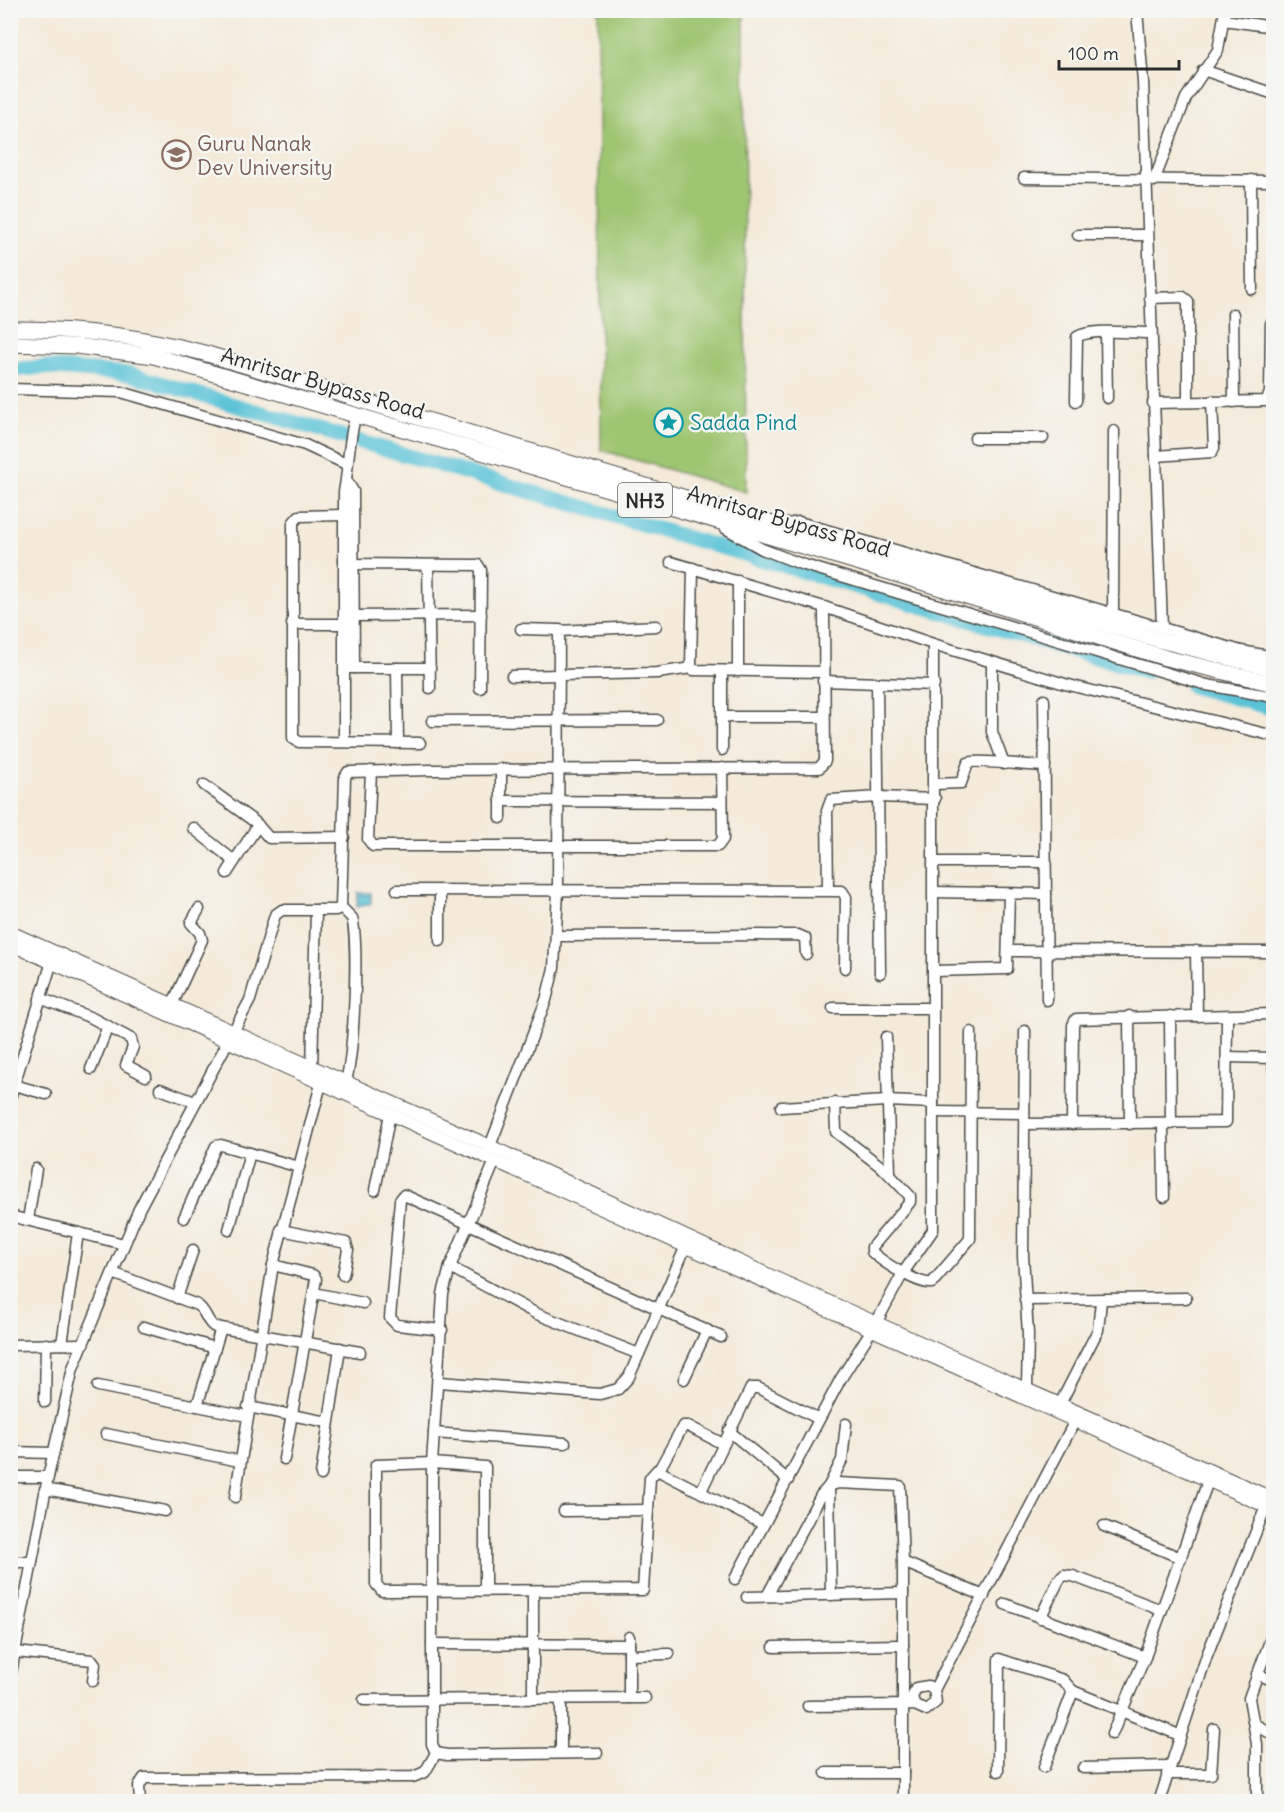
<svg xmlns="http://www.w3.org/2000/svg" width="1284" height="1812" viewBox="0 0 1284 1812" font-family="Delius,sans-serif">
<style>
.green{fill:#9ec571;stroke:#64784e;stroke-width:1.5}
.water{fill:url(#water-rules);stroke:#427781;stroke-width:1.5}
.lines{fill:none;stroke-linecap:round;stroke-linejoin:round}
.river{stroke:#5ac3d7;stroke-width:15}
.minor-casing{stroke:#494845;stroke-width:13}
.major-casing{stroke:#494845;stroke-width:14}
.highway-casing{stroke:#494845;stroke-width:17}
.minor{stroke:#fff;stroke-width:10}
.major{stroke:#fff;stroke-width:12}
.highway{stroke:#fff;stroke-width:15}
.labels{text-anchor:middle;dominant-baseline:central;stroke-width:5;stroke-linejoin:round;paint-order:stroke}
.shield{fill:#f6f6f2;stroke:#686867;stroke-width:1.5}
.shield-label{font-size:20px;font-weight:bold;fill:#2b2b2b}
.education-label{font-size:21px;fill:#785e54;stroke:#f6f6f2;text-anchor:start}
.street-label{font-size:21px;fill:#2b2b2b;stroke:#f6f6f2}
.culture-label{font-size:21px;fill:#0d838f;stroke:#f6f6f2;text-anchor:start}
</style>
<defs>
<pattern id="water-rules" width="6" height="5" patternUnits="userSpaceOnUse" patternTransform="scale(1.5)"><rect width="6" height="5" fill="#5ac3d7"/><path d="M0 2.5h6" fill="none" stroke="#4b9faf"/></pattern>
</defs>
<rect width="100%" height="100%" fill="#f6f6f2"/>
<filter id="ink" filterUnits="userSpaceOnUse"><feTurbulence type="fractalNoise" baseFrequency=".0167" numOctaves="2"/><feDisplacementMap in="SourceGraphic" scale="12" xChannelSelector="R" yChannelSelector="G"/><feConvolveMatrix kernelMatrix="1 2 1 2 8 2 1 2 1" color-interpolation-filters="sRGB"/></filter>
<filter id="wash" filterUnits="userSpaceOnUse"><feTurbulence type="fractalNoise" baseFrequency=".008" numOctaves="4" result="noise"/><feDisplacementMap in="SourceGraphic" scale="24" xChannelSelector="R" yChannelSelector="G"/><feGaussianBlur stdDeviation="1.35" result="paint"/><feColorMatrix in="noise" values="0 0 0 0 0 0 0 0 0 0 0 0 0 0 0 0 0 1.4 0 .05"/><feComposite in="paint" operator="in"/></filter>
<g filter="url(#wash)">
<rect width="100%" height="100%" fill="#f4ead9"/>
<polygon class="green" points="598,11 744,12 746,492 601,450"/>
<polygon class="water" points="358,893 371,893 371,904 357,907"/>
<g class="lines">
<g class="river">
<polyline points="10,370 44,367 129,374 1146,672"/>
<polyline points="1192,686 1274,709"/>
</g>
</g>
</g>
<g filter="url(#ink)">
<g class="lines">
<defs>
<g id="minor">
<polyline points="1137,10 1143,82 1162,628"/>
<polyline points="1224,20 1274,27"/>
<polyline points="1203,70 1274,94"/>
<polyline points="1024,178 1274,181"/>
<polyline points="1251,180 1252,289"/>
<polyline points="1154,181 1186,98 1218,50 1225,10"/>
<polyline points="1078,235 1146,235"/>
<polyline points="1150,298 1183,297 1188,301 1188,402"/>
<polyline points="1233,314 1234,402"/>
<polyline points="1106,333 1107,398"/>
<polyline points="10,389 121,392 305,445 346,464"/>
<path d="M1076 401 1077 337C1090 328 1133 333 1150 333"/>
<polyline points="1153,403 1266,401 1270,393 1271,324 1274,318"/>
<polyline points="975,438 1043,438"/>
<polyline points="1156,456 1212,452 1214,448 1212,401"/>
<polyline points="347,481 353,491 354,668"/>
<polyline points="344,515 299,516 293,523 293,738 299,742 420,743"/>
<polyline points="782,525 799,522 1241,651 1274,657"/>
<polyline points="725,528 762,549 801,564 1207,685 1274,697"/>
<polyline points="671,562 824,607 933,644 1065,684 1274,736"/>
<polyline points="345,564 478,565 481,570 480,688"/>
<polyline points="428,565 430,688"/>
<polyline points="693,568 691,666 693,670 823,672"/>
<polyline points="1113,614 1114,431"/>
<polyline points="349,616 481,615"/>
<polyline points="292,624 345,624"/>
<polyline points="521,629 560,630"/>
<polyline points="992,662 992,732 1004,764"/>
<polyline points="347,668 430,668"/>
<polyline points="397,668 398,743"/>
<polyline points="738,671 738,581"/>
<polyline points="512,676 657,673 692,668"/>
<polyline points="823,681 934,685"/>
<polyline points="877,683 880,973"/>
<polyline points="1044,700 1047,1000"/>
<polyline points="722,717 824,717"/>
<polyline points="432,721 657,720"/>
<path d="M344 742V492C349 466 348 440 356 414"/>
<polyline points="722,750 722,671"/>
<polyline points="501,769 501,818"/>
<polyline points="371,771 368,839 373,846 718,846 723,839 722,768"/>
<path d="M935 784 961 783 968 763C974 759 1031 766 1045 766"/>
<polyline points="204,785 255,822 269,838 344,837"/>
<polyline points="501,801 722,802"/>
<polyline points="193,828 234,861"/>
<polyline points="935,862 1046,862"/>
<polyline points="227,873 258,825"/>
<polyline points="397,890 842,891 846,897 845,968"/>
<polyline points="828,890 827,811 831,800 879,797 935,799"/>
<polyline points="440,891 440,941"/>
<polyline points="934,892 1046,894"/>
<path d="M341 907 352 918C359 944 354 1063 344 1087"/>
<polyline points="557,936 798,935 805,938 806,954"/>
<polyline points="1009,951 1274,952"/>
<polyline points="1196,951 1197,1016"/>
<polyline points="934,971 1007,969 1009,894"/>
<polyline points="40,998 92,1018 131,1039 133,1047 126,1065 146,1076"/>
<polyline points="172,1005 202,940 200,933 191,923 199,909"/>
<polyline points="833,1008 933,1008"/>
<polyline points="1129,1016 1130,1124"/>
<polyline points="1170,1016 1171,1124"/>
<polyline points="1025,1031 1023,1256 1028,1334 1027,1389"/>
<polyline points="886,1037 890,1174"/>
<polyline points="1227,1057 1274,1058"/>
<polyline points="1273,1058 1274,1071"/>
<polyline points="91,1069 108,1026"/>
<polyline points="312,1069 316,910"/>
<polyline points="14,1085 46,1094"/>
<polyline points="160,1089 195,1102"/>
<polyline points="10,1098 54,955"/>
<path d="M835 1103 836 1132 884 1169 910 1196V1202L872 1247V1252C882 1262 919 1285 932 1283L970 1239 971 1032"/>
<polyline points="781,1107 887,1101 933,1103"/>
<polyline points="933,1112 1024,1113"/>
<polyline points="1025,1124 1226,1122 1227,1016"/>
<polyline points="1072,1124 1073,1025 1076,1019 1274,1014"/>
<polyline points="1163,1124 1164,1197"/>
<polyline points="487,1154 546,1000 554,968 558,891 559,631 656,626"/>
<polyline points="495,1161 450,1267 443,1294 432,1463 432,1744 436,1753 447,1755 597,1753"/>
<polyline points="375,1190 390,1114"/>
<polyline points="10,1216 124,1244"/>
<polyline points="184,1218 216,1146 221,1145 299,1167"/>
<polyline points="28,1220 36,1169"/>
<polyline points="229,1230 250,1153"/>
<polyline points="281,1230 346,1243 348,1250 343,1275"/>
<polyline points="273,1265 313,1275 316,1279 284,1459"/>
<polyline points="450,1267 537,1314 639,1354"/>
<path d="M113 1273 197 1305C207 1311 206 1323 215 1327L360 1352"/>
<polyline points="314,1293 363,1303"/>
<polyline points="177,1298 193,1250"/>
<polyline points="1025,1300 1186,1298"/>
<polyline points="144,1327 215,1348"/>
<polyline points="442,1330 397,1325 390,1318 400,1200 404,1195 721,1337"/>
<polyline points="62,1344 78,1233"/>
<polyline points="10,1345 83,1344"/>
<polyline points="684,1379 707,1330"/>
<polyline points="439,1382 600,1394 618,1389 629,1377 689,1239"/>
<polyline points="98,1386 247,1416"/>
<polyline points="45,1402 46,1344"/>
<polyline points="1060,1404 1098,1330 1101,1301"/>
<polyline points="197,1406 221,1328"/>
<polyline points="248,1407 328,1422"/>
<polyline points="729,1431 788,1480"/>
<polyline points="434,1433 565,1443"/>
<polyline points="106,1434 239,1461"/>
<polyline points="10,1452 53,1453"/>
<polyline points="659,1470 683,1426 688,1426 723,1444"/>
<polyline points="321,1475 340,1348"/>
<polyline points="10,1477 48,1477"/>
<polyline points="45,1489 165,1511"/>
<polyline points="701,1491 751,1388 758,1388 819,1419"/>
<polyline points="235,1497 273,1265 321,1084"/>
<polyline points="564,1511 648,1510"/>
<polyline points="1104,1526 1181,1558"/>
<polyline points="10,1562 32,1562"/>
<polyline points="903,1562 984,1596"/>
<polyline points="735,1579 840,1380 876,1323 903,1273 933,1230 933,644"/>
<polyline points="485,1590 485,1467 432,1463 376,1465 376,1584 382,1591 643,1590 650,1478 657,1470 763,1524"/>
<polyline points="533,1591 533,1699"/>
<polyline points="831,1595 829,1486 842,1460 846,1424"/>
<polyline points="767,1596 821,1495 829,1486 838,1483 900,1486 903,1562 903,1802"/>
<polyline points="747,1597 903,1593"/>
<polyline points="1005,1604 1145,1657"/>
<polyline points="1040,1618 1059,1580 1064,1575 1073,1576 1161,1610"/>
<polyline points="629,1637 629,1698"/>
<polyline points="432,1644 629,1645"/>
<polyline points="774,1647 903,1645"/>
<polyline points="16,1652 92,1660 95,1664 93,1681"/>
<polyline points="629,1655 669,1654"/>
<polyline points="1257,1674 1274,1681"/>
<polyline points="10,1678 48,1477 73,1368 139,1209 250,1000 275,915 282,910 336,910 341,907 345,777 348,772 431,770 819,768 825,761 824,607"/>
<polyline points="934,1690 1078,1415"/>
<polyline points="364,1700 645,1698"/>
<polyline points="808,1706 915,1705 926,1710 936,1702 934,1690 928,1686 916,1688 912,1698 915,1705"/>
<polyline points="1254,1724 1274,1735"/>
<polyline points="1112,1734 1145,1657 1208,1481"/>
<polyline points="561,1753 561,1699"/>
<polyline points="1044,1767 1073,1691"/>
<polyline points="1083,1768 1169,1766"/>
<polyline points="998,1771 999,1659 1063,1680 1073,1691 1179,1735"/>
<polyline points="826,1773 903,1773"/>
<polyline points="1167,1774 1211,1774 1214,1729"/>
<polyline points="140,1802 139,1786 144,1778 413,1777 425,1772 436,1753"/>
<polyline points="1159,1802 1207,1655 1274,1486"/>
<polyline points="1257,1802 1257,1744 1249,1698 1274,1630"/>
</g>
<g id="major">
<polyline points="10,932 490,1146 780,1280 1274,1499"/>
<polyline points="10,944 1274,1510"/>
</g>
<g id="highway">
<path d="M10 329C77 328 140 336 204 353L972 584 1163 641 1274 669"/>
<polyline points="10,344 76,346 154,356 857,562 1166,658 1274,684"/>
</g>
</defs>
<use href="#minor" class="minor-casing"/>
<use href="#major" class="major-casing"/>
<use href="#highway" class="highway-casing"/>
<use href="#minor" class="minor"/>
<use href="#major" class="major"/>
<use href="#highway" class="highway"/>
</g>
</g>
<defs>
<symbol id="university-ring" viewBox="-11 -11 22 22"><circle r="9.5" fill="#f6f6f2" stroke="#8d6e63" stroke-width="1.5"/><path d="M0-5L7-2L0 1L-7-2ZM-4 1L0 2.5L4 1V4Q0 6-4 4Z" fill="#8d6e63"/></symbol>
<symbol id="sight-ring" viewBox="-11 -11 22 22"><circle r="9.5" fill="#f6f6f2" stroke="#0f9aa8" stroke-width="1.5"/><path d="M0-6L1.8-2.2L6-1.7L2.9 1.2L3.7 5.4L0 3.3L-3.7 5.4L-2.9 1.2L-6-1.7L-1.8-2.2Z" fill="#0f9aa8"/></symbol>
</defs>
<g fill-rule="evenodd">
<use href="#university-ring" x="160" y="138" width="33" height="33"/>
<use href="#sight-ring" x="652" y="406" width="33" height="33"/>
</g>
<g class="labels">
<rect class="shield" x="618" y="483" width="54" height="34" rx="4.5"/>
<g class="shield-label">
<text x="645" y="500">NH3</text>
</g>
<g class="education-label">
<text x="197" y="143">Guru Nanak<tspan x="197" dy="24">Dev University</tspan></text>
</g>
<g class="street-label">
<text transform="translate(323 383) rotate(16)">Amritsar Bypass Road</text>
<text transform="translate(789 521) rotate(16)">Amritsar Bypass Road</text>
</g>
<g class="culture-label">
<text x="690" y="422">Sadda Pind</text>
</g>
</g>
<rect width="1284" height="1812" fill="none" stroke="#f6f6f2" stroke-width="36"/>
<path d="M1059 60v9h120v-9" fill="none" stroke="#2b2b2b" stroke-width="3"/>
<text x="1068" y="60" font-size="18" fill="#2b2b2b" stroke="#f6f6f2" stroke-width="4.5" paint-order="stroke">100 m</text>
</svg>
